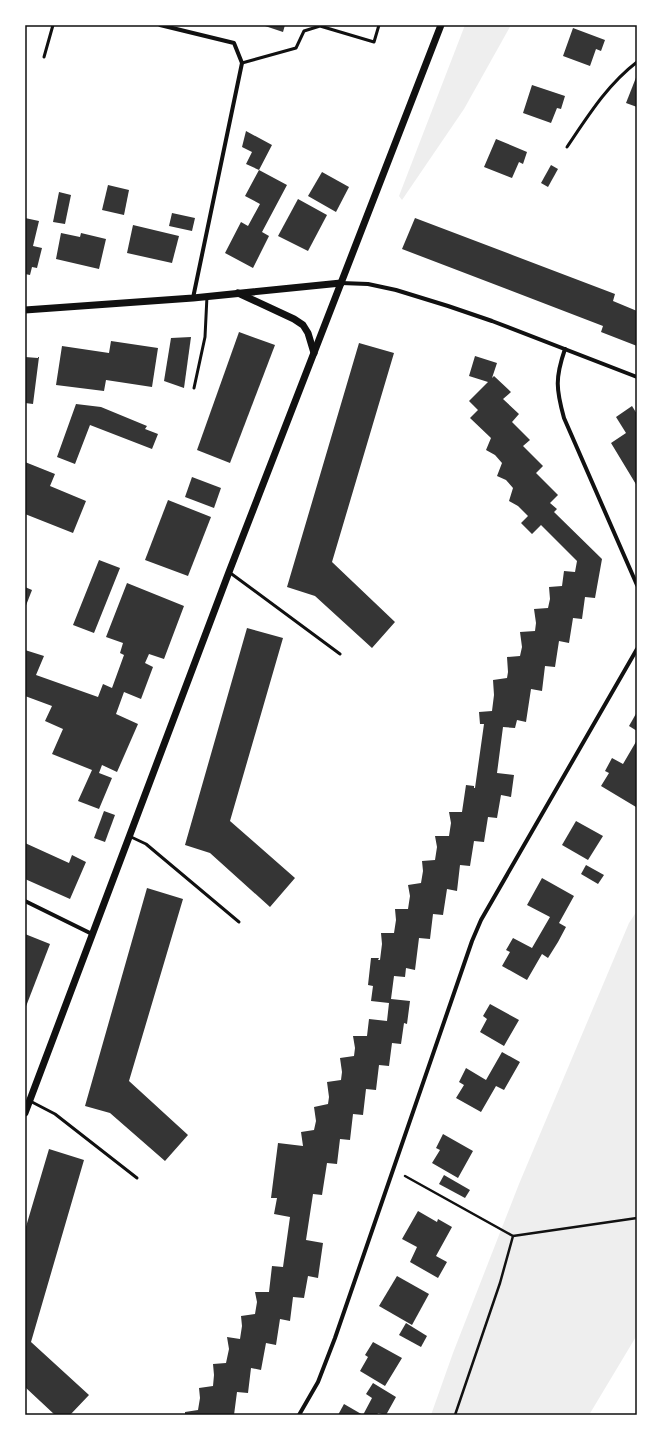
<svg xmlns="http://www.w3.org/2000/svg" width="662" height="1440" viewBox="0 0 662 1440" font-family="Jost,sans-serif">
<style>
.green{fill:#eee}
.building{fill:#353535}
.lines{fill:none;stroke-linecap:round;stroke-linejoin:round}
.path{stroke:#111;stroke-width:2.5}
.service{stroke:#111;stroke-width:3}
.minor{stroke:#111;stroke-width:4}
.tertiary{stroke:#111;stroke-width:7}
.neatline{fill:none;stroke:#111;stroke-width:1.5}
</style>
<rect width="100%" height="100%" fill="#fff"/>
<g class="green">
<polygon points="465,25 511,25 464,109 402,200 399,196"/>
<polygon points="637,911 637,1335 589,1415 431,1415 453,1353 519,1184 629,923"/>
</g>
<g class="building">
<polygon points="262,25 285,25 283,32"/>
<polygon points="573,28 605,40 601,51 596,49 590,66 563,56"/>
<polygon points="637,75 637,107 626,103"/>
<polygon points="532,85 565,96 561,109 557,108 551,123 523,113"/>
<polygon points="246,131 272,145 259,170 246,164 252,152 242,147"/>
<polygon points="496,139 527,152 523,164 519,162 512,178 484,167"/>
<polygon points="551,165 558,169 548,187 541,183"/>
<polygon points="259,170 287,185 262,232 269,236 253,268 225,253 241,222 248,226 260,204 245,196"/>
<polygon points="322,172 349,187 336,212 308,196"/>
<polygon points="108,185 129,190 124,215 102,210"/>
<polygon points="59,192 71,195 65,224 53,222"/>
<polygon points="298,199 327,215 308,251 278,236"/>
<polygon points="172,213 195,218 192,231 169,226"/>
<polygon points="25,218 39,221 33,246 42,248 37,268 32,267 30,275 25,274"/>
<polygon points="415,218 615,294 613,301 637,311 637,346 601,332 603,326 402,249"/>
<polygon points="133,225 179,236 172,263 127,253"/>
<polygon points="61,233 80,237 81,233 106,239 99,269 56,259"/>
<polygon points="239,332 275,345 230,463 197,450"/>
<polygon points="191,337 184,388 164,381 171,338"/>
<polygon points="111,341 158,348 152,387 106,380 104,391 56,385 62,346 109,353"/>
<polygon points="359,343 394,353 332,562 395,622 372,648 315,596 287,587"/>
<polygon points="475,356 497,363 492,378 494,376 511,392 503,399 519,414 512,422 530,440 523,446 543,466 536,473 558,495 550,503 557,509 554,512 602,559 595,598 585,597 582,619 573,618 569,643 559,641 555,667 545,666 542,691 531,689 526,722 517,720 515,728 503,727 497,773 514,775 511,797 501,795 497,818 488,817 484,842 474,841 470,866 460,865 457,891 447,889 443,915 433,914 430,939 419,938 415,970 406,968 405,977 394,976 391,999 410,1001 407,1024 404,1023 401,1044 392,1043 389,1066 379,1065 376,1090 366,1089 363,1115 353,1114 350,1140 340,1139 337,1164 327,1163 322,1195 313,1194 306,1240 323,1243 318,1278 308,1276 304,1298 293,1297 290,1321 280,1319 276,1345 266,1343 261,1370 251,1368 248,1393 237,1392 234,1415 185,1415 185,1412 198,1410 200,1398 199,1388 213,1386 214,1375 213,1364 226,1363 229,1349 227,1337 240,1339 242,1326 241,1316 255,1314 257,1302 255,1292 269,1292 272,1266 283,1267 290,1217 274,1214 277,1198 271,1198 278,1143 303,1146 301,1132 314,1130 316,1121 314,1107 328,1104 329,1097 327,1082 341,1080 342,1072 340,1058 354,1056 355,1048 353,1036 367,1036 369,1019 387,1021 389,1003 371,1001 373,986 368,985 371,958 379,958 378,960 380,960 382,944 381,933 394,933 396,920 395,909 408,909 410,896 408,885 421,883 423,871 422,861 435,860 437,847 435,836 449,836 451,823 449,812 462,812 466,785 474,786 474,788 475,788 484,724 480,724 479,712 492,711 494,695 493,680 507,678 508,672 507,657 520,656 522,647 520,632 535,631 536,623 534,609 548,608 550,599 549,587 562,586 564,571 575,572 577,561 541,525 532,534 521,523 528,516 518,506 509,501 513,488 506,480 497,476 502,463 495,455 486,450 491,438 470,418 478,410 469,401 488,382 469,376"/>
<polygon points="25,357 38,358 38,357 39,357 33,404 25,403"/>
<polygon points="76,404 101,407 147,426 145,429 158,434 152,449 90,425 75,464 57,457"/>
<polygon points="632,406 637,414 637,486 611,443 626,433 616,417"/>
<polygon points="25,462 55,474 50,486 86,501 73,533 25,514"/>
<polygon points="192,477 221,488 214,508 185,497"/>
<polygon points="168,500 211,517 188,576 145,560"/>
<polygon points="99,560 120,568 94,633 73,625"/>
<polygon points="127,583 184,606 164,659 149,654 145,663 153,667 141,699 124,692 116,714 138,724 117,772 102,765 99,773 112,778 99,809 78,801 92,770 52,754 63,729 45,721 52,706 25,696 25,650 44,656 36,675 98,697 103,684 112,688 124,655 120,653 123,643 106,637"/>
<polygon points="25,587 32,590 25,608"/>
<polygon points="247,628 283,638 230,821 295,878 270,907 210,853 185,845"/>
<polygon points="637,712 637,731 629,726"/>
<polygon points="637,740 637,806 636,807 601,786 609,773 605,771 612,758 623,764"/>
<polygon points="104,811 115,815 105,842 94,838"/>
<polygon points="576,821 603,836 588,860 562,845"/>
<polygon points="25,843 69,863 72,855 86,862 70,899 25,879"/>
<polygon points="586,865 604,875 598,884 581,874"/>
<polygon points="542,878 574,896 559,923 566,927 558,942 548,958 542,954 527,980 502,966 510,952 506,950 513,938 532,948 550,917 527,905"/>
<polygon points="147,888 183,899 129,1081 188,1135 165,1161 110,1113 85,1106"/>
<polygon points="25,934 50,944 25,1009"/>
<polygon points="490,1004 519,1020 504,1046 480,1032 487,1019 483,1016"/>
<polygon points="502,1052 520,1062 504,1090 496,1086 481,1112 456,1098 464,1085 459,1082 466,1068 486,1080"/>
<polygon points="443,1134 473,1151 458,1178 432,1163 440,1150 436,1148"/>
<polygon points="49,1149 84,1160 31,1342 89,1395 70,1415 55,1415 25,1387 25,1230"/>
<polygon points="444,1175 470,1190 465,1198 439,1184"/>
<polygon points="418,1211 437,1222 438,1219 452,1227 436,1256 447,1262 438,1278 410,1262 417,1247 402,1239"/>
<polygon points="397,1276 429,1294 412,1325 379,1306"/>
<polygon points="406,1323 427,1336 421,1347 399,1335"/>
<polygon points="373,1342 402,1358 385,1386 360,1371 368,1357 365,1355"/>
<polygon points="373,1383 396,1397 386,1415 378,1413 377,1415 363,1415 372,1398 366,1394"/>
<polygon points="344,1404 363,1415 338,1415"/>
</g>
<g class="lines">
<g class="path">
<polyline points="405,1176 513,1236"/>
<polyline points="455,1415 500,1283 513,1236 637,1218"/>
</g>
<g class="service">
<polyline points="44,57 53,25"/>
<polyline points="242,63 296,48 304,31 320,26 374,42 379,25"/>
<path d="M567 147C588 116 607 85 637 62"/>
<polyline points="194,388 205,337 207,296"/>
<polyline points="229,572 340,654"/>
<polyline points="129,836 146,844 239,922"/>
<polyline points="30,1101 55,1114 137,1178"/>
</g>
<g class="minor">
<polyline points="160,25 234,43 242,63 193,298"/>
<polyline points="341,283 368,284 396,290 448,306 492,321 637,377"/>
<path d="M565 349C555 378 556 389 564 418L637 585"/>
<polyline points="25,901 92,934"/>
<polyline points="299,1415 318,1382 335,1338 472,941 481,920 637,649"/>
</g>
<g class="tertiary">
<polyline points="238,293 294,319 303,325 308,333 314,353"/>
<polyline points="25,310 193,298 341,283"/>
<polyline points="25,1113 229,572 441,25"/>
</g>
</g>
<rect width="662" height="1440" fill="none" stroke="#ffffff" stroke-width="52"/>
<rect x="26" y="26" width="610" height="1388" class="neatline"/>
</svg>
